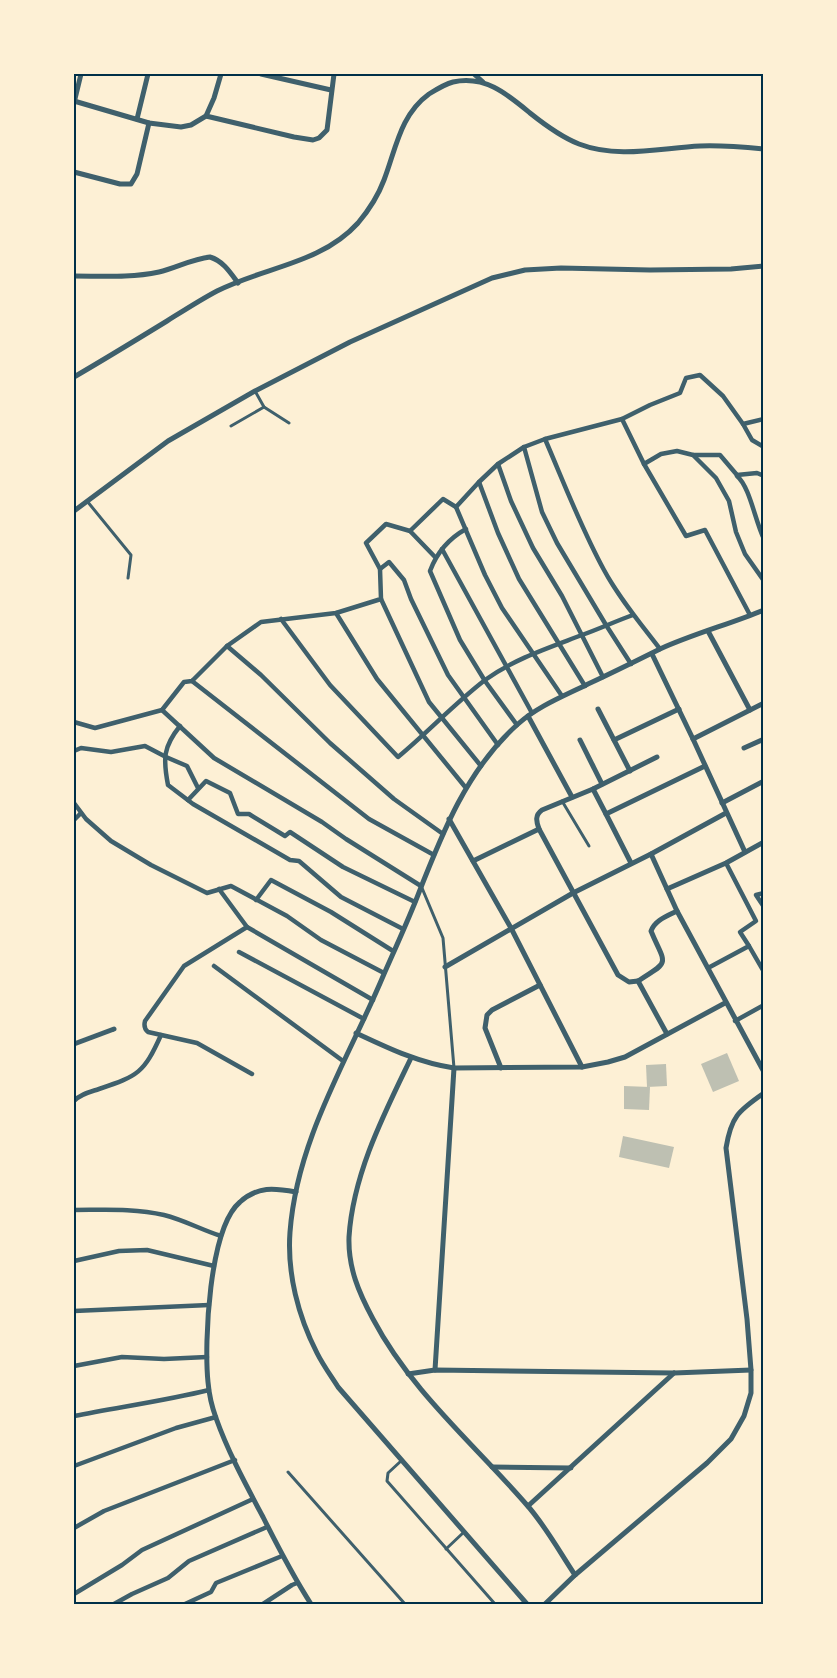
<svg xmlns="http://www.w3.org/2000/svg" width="837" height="1678" viewBox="0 0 837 1678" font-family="Arial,sans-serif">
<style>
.building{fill:#bec0b2}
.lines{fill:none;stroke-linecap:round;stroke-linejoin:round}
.service{stroke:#3f606c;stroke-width:3}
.pedestrian{stroke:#3f606c;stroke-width:4.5}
.minor{stroke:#3f606c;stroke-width:5}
.neatline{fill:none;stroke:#003049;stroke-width:2}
</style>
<rect width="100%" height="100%" fill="#fdf0d5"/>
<g class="building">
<polygon points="727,1053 739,1081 713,1092 701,1064"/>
<polygon points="666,1064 667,1086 647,1087 646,1065"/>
<polygon points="624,1086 650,1087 649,1110 624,1109"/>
<polygon points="623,1136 674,1147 669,1168 619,1157"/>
</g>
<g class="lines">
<g class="service">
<polyline points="255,391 264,407 289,423"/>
<polyline points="231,426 264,407"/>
<polyline points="87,501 131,555 128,578"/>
<polyline points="562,801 589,846"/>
<polyline points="422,888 443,938 454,1068"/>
<polyline points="401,1461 388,1473 387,1481 495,1604"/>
<polyline points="288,1472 405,1604"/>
<polyline points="446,1549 464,1532"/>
</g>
<g class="pedestrian">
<polyline points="622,419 644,464 661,454 677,451 693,455 716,478 729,501 736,532 745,554 764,581"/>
<polyline points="743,424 752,440 764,447"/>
<path d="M545 439C564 483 581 528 604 570 619 598 641 624 660 649"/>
<polyline points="524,447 542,512 557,543 606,625 631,664"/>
<polyline points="693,455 720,455 737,475 757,473 764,476"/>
<polyline points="498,464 511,501 533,548 562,596 603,677"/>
<polyline points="644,464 686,536 705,530 750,615"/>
<path d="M737 476C750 487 755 521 764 539"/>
<polyline points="479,482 498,533 519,579 585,686"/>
<polyline points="456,507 485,575 502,608 562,696"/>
<path d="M466 529C448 539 437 552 430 571L460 640 485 681 517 725"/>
<polyline points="442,549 532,713"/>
<polyline points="435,557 410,531 443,499 456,507 479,482 498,464 524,447 545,439 622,419 650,405 680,393 686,378 700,375 723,396 743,424 764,419"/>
<polyline points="380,569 389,562 404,580 411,599 448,675 498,745"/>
<polyline points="381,599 429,702 481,766"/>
<polyline points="336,613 377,679 466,788"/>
<path d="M281 619 330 685 398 757C428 732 454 704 485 680 514 659 548 648 582 635 599 629 616 621 633 615"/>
<polyline points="227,646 261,675 330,743 394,799 443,834"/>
<polyline points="192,681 369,819 434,855"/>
<polyline points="162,710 214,758 322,822 346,839 421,886"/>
<polyline points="74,722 95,728 162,710 184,682 192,681 227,646 261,622 336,613 381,599 380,569 366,543 386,524 410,531"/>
<path d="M180 726C163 747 163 759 168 785L193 804 290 860 299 861 341 897 403 929"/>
<polyline points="74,751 81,748 111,752 145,746 166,757 187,766 198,788"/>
<polyline points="188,800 206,781 230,793 238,814 249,814 285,836 290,832 343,867 415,902"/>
<polyline points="74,803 86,819 111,841 151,865 207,893 231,886 287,916 321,940 384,973"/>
<polyline points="74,820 81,813"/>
<polyline points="726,863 756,921 740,932 749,946"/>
<polyline points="219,889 247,927 373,1000"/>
<polyline points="764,893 756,895 764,907"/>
<polyline points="256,900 271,880 331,912 393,951"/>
<path d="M247 927 184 966 145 1021C144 1025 144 1029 148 1032L197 1043 252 1074"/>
<polyline points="239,952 364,1019"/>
<polyline points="214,966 343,1061"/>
<polyline points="708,968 749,946 764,972"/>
<polyline points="735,1021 764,1005"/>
<path d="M74 1101C80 1094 90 1092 99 1089 138 1076 144 1073 161 1035"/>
<path d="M74 1210C103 1210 135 1208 164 1215 184 1220 202 1230 221 1236"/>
<polyline points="74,1261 119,1251 147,1250 214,1266"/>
<polyline points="74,1311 209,1305"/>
<polyline points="74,1366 122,1357 164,1359 207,1357"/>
<path d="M74 1416C119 1407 164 1401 209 1390"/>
<polyline points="74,1466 176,1428 216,1417"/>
<polyline points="74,1528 104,1511 235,1460"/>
<polyline points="74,1594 122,1565 142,1550 253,1499"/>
<polyline points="114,1604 132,1594 168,1578 189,1561 267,1527"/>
<polyline points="185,1604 211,1592 216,1583 282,1556"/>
<polyline points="263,1604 292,1585 297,1583"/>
</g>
<g class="minor">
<polyline points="261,74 331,90"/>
<polyline points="474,74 483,82"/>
<polyline points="74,101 149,123 181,127 191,125 206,116 214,98 221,74"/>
<polyline points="74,103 81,74"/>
<polyline points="206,116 294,137 313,140 319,138 327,130 334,74"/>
<polyline points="137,119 148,74"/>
<polyline points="74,172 120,184 131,184 137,174 149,123"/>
<path d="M74 276C102 276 131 278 159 272 176 268 192 259 210 257 223 261 230 272 238 283"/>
<path d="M74 377C105 359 136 340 167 321 183 311 200 300 217 291 264 267 321 264 358 223 369 210 378 196 384 180 396 149 400 115 429 94 437 89 445 84 453 82 485 75 507 94 530 113 545 125 561 137 579 144 618 159 660 148 700 146 721 145 743 147 764 149"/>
<polyline points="74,511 168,441 255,391 350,342 492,278 525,270 561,268 650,270 731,269 764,266"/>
<polyline points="708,631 750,710"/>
<polyline points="652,654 693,739 745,852"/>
<polyline points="598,709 630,771"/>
<polyline points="528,716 572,797"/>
<polyline points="693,739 764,703"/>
<polyline points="580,740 602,784"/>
<polyline points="614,740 679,709"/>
<polyline points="744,748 764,739"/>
<polyline points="593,789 606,814"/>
<polyline points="722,803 764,781"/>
<polyline points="449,819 511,928 582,1067"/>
<path d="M539 829C536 821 535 815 542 810L593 789 657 757"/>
<polyline points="651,854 677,911 764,1072"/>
<polyline points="473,861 539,829 618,975 629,982 638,981 667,1034"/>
<polyline points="631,863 606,814 705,766"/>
<polyline points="667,889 726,863 764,842"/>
<polyline points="445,967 573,893 651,854 726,813"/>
<path d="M638 981C672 960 665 965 651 931 655 920 667 916 677 911"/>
<path d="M356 1033C388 1048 419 1063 454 1068L582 1067 608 1062 625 1057 725 1003"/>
<polyline points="74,1044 114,1029"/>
<path d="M411 1058C384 1114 353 1174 349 1237 348 1268 359 1293 373 1319 411 1391 473 1443 526 1504 545 1525 559 1551 575 1575"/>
<polyline points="501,1068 485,1028 487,1015 492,1010 540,985"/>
<path d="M296 1192C274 1188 258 1186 240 1202 209 1228 204 1343 208 1382 209 1394 212 1407 216 1418 228 1452 246 1485 263 1517 278 1547 293 1576 311 1604"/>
<polyline points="435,1370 454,1068"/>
<polyline points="408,1374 435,1370 674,1373 751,1370"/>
<polyline points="492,1467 571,1468"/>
<polyline points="528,1506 674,1373"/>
<path d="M527 1604 338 1387C331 1376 323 1365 317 1353 298 1316 287 1273 290 1232 297 1138 349 1058 384 974 395 949 406 925 416 900 441 836 466 770 518 724 538 706 564 696 588 684 612 673 636 661 660 649 693 634 730 624 764 610"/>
<path d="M545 1604 575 1575 707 1463 731 1439 744 1416 751 1393V1370L747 1319 726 1148C731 1117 738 1111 764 1093"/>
</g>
</g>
<rect width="837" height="1678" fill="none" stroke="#fdf0d5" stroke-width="150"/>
<rect x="75" y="75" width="687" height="1528" class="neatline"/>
</svg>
